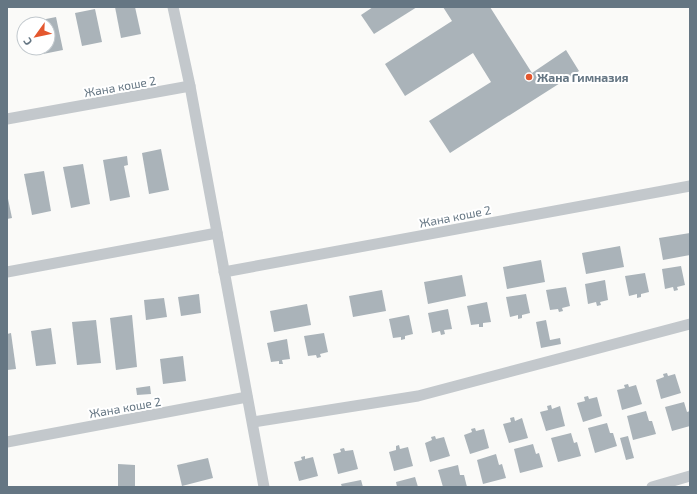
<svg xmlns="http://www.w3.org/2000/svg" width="697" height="494" viewBox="0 0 697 494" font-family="'Exo 2',sans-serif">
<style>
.building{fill:#aab3b9}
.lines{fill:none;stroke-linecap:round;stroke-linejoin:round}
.minor{stroke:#c3c8cc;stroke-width:11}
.poi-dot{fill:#e4572e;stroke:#fff;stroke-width:1.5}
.labels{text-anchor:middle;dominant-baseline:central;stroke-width:4;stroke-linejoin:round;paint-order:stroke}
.poi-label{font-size:12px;font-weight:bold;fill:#657683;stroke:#fff;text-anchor:start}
.street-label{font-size:12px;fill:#657683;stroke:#fff}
</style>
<rect width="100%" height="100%" fill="#fafaf8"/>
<g class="building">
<polygon points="115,7 135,7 141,34 121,38"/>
<polygon points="373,7 417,7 374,34 361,15"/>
<polygon points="443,7 490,7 532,73 566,50 579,71 450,153 429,121 491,82 473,53 405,96 385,64 452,21"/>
<polygon points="95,9 102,42 82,46 75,13"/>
<polygon points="56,17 63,50 43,54 42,48 48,48 48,24 37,24 36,21"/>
<polygon points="161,149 169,190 149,194 142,153"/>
<polygon points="127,156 128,165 124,166 130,197 110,201 103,160"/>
<polygon points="83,164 90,204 71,208 63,167"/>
<polygon points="44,171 51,211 32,215 24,174"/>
<polygon points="7,194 12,218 7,219"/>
<polygon points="690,233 690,255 663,260 659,238"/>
<polygon points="620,246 624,267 586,274 582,253"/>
<polygon points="541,260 545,282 507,289 503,267"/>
<polygon points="681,266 685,285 677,287 678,290 674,291 673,287 665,289 662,269"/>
<polygon points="645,273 649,292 641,294 641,297 637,298 637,294 629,296 625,276"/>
<polygon points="462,275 466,296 428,304 424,282"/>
<polygon points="605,280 608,300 600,302 601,305 597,306 596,302 588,304 585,284"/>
<polygon points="566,287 570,306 562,308 563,311 559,312 558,309 550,310 546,290"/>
<polygon points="382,290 386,311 353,317 349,296"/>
<polygon points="199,294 201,313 181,316 178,297"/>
<polygon points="526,294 530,313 522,315 522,318 518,319 518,315 510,317 506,297"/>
<polygon points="164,298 167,317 146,320 144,300"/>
<polygon points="487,302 491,322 483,323 483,327 479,327 479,324 471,325 467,306"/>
<polygon points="307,304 311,325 274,332 270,311"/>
<polygon points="448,309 452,329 444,330 445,334 441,335 440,331 432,333 428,313"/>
<polygon points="132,315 137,367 116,370 110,318"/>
<polygon points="409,315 413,334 405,336 405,339 401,340 401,337 393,338 389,319"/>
<polygon points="96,320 101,363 77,365 72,322"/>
<polygon points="546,320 550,340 560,338 561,344 541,348 536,322"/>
<polygon points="51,328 56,364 36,366 31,331"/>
<polygon points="11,333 16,369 7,370 7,334"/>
<polygon points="324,333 328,352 320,354 321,357 317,358 316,355 308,356 304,336"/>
<polygon points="287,339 290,359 282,360 283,364 279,364 279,361 271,362 267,343"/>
<polygon points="183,356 186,381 163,384 160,359"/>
<polygon points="667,373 668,376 675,374 681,393 661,399 656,380 664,377 663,374"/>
<polygon points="628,384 629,387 636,385 642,404 622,410 617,390 625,388 624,385"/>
<polygon points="150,386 151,394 137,395 136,388"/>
<polygon points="588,396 589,399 597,397 602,416 583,422 577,403 585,401 584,397"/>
<polygon points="684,402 687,412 690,411 690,426 672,431 665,407"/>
<polygon points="551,405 552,409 560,406 565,426 546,431 540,412 548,410 547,406"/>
<polygon points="646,411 649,421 652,421 656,434 633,440 627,416"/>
<polygon points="514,417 515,421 522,418 528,438 509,443 503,424 511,422 510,418"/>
<polygon points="607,423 610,433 613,433 617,446 595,453 588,428"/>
<polygon points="475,428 476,431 484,429 489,448 470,454 464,435 472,432 471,429"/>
<polygon points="571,433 574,443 577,442 581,456 558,462 551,438"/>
<polygon points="435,436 436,439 444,437 450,456 430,462 425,443 432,440 431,437"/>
<polygon points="628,436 634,458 626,460 620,438"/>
<polygon points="533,444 536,454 539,453 543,467 520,473 514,449"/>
<polygon points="399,445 400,449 408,447 413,466 394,471 389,452 396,450 396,446"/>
<polygon points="344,448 345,451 353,450 358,469 338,474 333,454 341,452 340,449"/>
<polygon points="496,454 499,465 502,464 506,478 483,484 477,460"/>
<polygon points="305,456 305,459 313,457 318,476 299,481 294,462 302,460 301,457"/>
<polygon points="208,458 213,478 182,486 177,465"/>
<polygon points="118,464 135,465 135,487 118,487"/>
<polygon points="458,465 460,475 464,475 467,487 443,487 438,470"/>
<polygon points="415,477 418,487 397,487 396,482"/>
<polygon points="361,480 363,487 342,487 341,484"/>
</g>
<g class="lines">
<g class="minor">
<polyline points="173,7 190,86 264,487"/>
<polyline points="7,119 190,86"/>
<polyline points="7,272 217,233"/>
<polyline points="224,272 690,186"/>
<polyline points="253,422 418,396 690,324"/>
<polyline points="7,442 247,397"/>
<polyline points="652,487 690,476"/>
</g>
</g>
<circle class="poi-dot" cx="529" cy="77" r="4"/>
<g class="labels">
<g class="poi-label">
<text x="537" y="77">Жана Гимназия</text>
</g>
<g class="street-label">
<text transform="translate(120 86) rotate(-10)">Жана коше 2</text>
<text transform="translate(455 216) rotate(-11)">Жана коше 2</text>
<text transform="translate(125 407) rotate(-10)">Жана коше 2</text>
</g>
</g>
<rect width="697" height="494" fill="none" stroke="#657683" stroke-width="16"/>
<g transform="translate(36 36) rotate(237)"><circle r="19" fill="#ffffff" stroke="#c1c8cd"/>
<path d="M0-3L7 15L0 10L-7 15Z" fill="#e4572e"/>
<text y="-6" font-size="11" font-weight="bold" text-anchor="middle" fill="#657683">С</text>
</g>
</svg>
